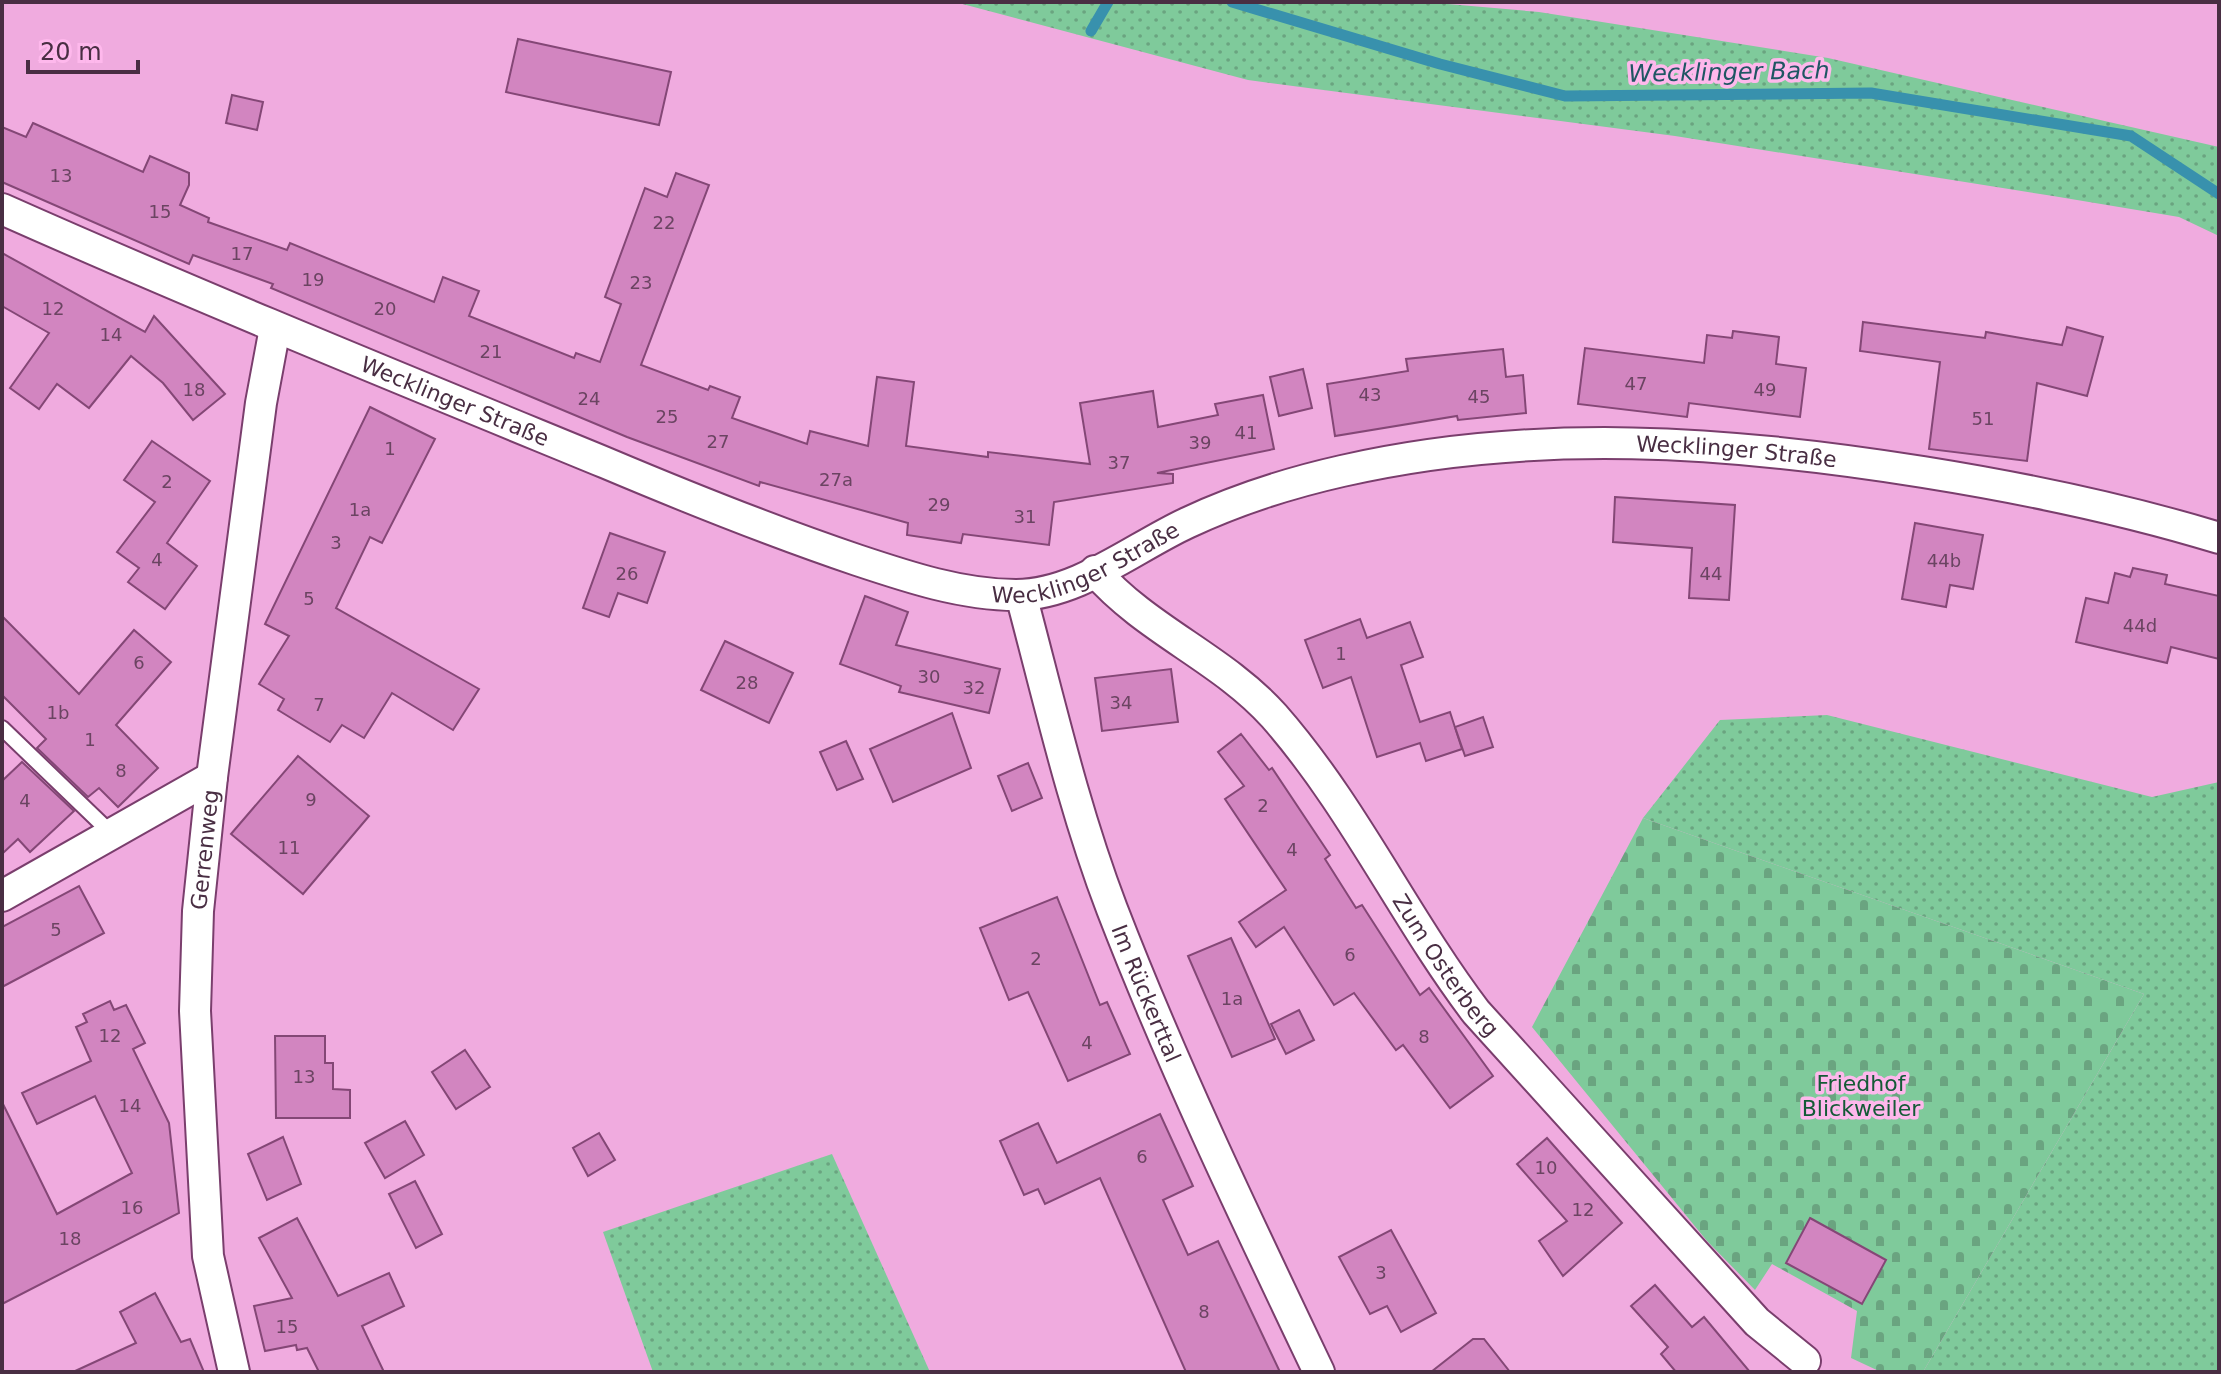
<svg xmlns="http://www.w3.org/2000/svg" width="2221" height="1374" viewBox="0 0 2221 1374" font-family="'DejaVu Sans',sans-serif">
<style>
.grass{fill:url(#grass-dots)}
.cemetery{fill:url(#cemetery-stones)}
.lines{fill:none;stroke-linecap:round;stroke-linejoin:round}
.stream{stroke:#3891ad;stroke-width:11}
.building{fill:#d285c0;stroke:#844776;stroke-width:2}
.lane-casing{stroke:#7a3e6d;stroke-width:18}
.street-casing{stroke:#7a3e6d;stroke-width:34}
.lane{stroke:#fff;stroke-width:14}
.street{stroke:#fff;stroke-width:30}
.labels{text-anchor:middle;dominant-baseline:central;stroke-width:7;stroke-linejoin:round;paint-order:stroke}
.number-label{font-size:18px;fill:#6b4462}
.street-label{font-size:22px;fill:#492e43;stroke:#feb8ec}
.park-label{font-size:22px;fill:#145a36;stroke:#feb8ec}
.water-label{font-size:24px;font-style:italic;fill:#1f5663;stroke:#feb8ec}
</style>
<defs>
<pattern id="grass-dots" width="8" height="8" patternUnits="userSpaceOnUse" patternTransform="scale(2)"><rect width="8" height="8" fill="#7fca9b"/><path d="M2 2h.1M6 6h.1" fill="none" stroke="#6aa480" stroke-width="1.8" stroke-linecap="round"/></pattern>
<pattern id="cemetery-stones" width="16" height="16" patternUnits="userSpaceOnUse" patternTransform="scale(2)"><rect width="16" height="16" fill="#7fca9b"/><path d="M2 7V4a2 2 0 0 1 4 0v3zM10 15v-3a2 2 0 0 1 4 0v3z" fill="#6aa480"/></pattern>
</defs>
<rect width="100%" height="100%" fill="#f0abdf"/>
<g class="grass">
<polygon points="955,2 1425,2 1539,12 1828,58 2219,147 2219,236 2179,217 2053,196 1675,136 1248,80"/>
<polygon points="1827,715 2152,797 2219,782 2219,1372 1923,1372 2144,994 1643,818 1720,720"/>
<polygon points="832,1154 930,1372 653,1372 603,1232"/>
</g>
<polygon class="cemetery" points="1643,818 2144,994 1923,1372 1881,1372 1851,1358 1857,1311 1772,1264 1755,1290 1707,1241 1532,1027"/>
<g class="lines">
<g class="stream">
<polyline points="1232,2 1440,64 1565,96 1871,93 2131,136 2219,194"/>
<polyline points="1091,31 1108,2"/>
</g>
</g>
<g class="building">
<polygon points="518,39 671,72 659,125 506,92"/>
<polygon points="232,95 263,102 257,130 226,123"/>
<polygon points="33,123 143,172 150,156 189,173 189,185 180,205 209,218 208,222 287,250 290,243 434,302 443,277 479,291 469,316 574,358 576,353 600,362 621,304 605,297 645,188 667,197 676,173 709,185 641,365 708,390 710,386 740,397 732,418 807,444 810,431 868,446 877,377 914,382 906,446 988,457 988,452 1090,464 1080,403 1153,391 1158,427 1218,415 1215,404 1263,395 1274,449 1157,473 1173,474 1173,483 1054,502 1049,545 963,534 961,543 907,535 908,523 760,482 759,486 627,437 271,288 273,284 193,255 189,264 2,182 2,127 26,137"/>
<polygon points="2,253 145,332 154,316 225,394 193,420 163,383 131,356 89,408 57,384 39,409 10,388 49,333 2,306"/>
<polygon points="1863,322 1985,338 1986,332 2062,345 2067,327 2103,337 2087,396 2037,383 2027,461 1929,449 1940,362 1860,351"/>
<polygon points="1733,331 1779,337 1776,364 1806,368 1800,417 1689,403 1687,417 1578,404 1585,348 1704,363 1707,335 1732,338"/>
<polygon points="1503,349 1506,377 1523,375 1526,413 1458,420 1457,416 1335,436 1327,384 1408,371 1406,359"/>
<polygon points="1303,369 1312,408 1279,416 1270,377"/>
<polygon points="370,407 435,439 382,543 370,537 336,608 479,689 453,730 392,693 364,738 342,725 330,742 278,710 284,699 259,684 289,636 265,624"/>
<polygon points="152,441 210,481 167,543 197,566 165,609 128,582 139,568 117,552 155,502 124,480"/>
<polygon points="1615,497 1735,505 1729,600 1689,598 1692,548 1613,542"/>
<polygon points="1915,523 1983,535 1973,589 1950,585 1946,607 1902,599"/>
<polygon points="610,533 665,552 647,603 618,593 609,617 583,608"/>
<polygon points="2133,568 2167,575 2165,584 2219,596 2219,659 2171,647 2167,663 2076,642 2086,598 2108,603 2115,573 2130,577"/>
<polygon points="865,596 908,612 896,645 1000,669 989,713 899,692 901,686 840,664"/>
<polygon points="2,616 79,694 134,630 171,662 116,725 158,768 118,807 99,788 88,797 37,748 46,739 2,695"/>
<polygon points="1360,619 1367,638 1410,622 1423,657 1401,665 1420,722 1450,712 1462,749 1426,761 1420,743 1377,757 1351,677 1323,688 1305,640"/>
<polygon points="725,641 793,673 769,723 701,690"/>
<polygon points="1171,669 1178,722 1102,731 1095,678"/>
<polygon points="952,713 971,768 893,802 870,749"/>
<polygon points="1483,717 1493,747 1465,756 1455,727"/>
<polygon points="1241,734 1269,770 1272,768 1330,855 1325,859 1356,908 1362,905 1420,995 1429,988 1493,1076 1450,1108 1403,1045 1396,1050 1354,993 1334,1005 1284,927 1256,947 1239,922 1286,890 1225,799 1244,786 1218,752"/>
<polygon points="846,741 863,779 837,790 820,752"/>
<polygon points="298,756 369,816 303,894 231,834"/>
<polygon points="22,762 74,811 30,852 18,839 2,854 2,781"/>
<polygon points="1028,763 1042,798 1012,811 998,776"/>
<polygon points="79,886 104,933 2,987 2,927"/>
<polygon points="1057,897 1100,1005 1107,1002 1130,1054 1068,1081 1028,992 1009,1000 980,928"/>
<polygon points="1231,938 1275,1039 1232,1057 1188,956"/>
<polygon points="110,1001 114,1010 126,1005 145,1043 133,1049 169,1123 179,1213 2,1304 2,1102 57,1214 132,1173 95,1096 37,1124 22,1093 91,1061 76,1027 87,1022 83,1014"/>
<polygon points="1299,1010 1314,1040 1286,1054 1271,1024"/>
<polygon points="275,1036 325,1036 325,1063 333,1063 333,1089 350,1090 350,1118 276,1118"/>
<polygon points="465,1050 490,1087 456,1109 432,1072"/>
<polygon points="1160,1114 1193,1186 1163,1200 1188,1255 1218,1241 1280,1372 1186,1372 1100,1178 1045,1204 1038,1189 1024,1195 1000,1141 1038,1123 1057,1163"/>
<polygon points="405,1121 424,1155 385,1178 365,1143"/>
<polygon points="599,1133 615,1160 588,1176 573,1148"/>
<polygon points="283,1137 301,1184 267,1200 248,1154"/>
<polygon points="1547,1138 1622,1223 1563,1276 1539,1241 1567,1221 1517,1164"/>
<polygon points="415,1181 442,1234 416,1248 389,1194"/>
<polygon points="297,1218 338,1296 389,1273 404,1306 362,1326 384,1372 319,1372 307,1348 297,1350 296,1345 265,1351 254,1306 292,1298 259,1238"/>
<polygon points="1810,1218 1886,1260 1862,1304 1786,1263"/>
<polygon points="1391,1230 1436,1313 1401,1332 1387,1306 1370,1314 1339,1257"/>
<polygon points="1655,1285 1692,1327 1704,1317 1750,1372 1676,1372 1661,1354 1668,1347 1631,1306"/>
<polygon points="155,1293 181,1342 190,1339 204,1372 73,1372 136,1343 120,1312"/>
<polygon points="1473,1339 1484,1339 1510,1372 1431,1372"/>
</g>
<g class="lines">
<defs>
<polyline id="lane" points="2,728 112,834"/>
<g id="street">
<path id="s1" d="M2 209C202 298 404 380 606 463 689 498 771 531 857 560 908 577 962 595 1016 595 1077 595 1133 548 1187 523 1236 500 1289 483 1342 471 1535 427 1729 441 1923 472 2023 488 2121 508 2219 538"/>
<path id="s2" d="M1095 571C1146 630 1222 658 1274 716 1353 806 1404 917 1476 1012L1757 1322 1805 1361"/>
<path id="s3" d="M1021 595C1049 700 1073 807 1112 909 1173 1067 1246 1219 1319 1372"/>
<polyline points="2,896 212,777"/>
<path id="s4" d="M234 1372 208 1256 195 1011 198 911 212 777 261 403 275 328"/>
</g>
</defs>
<use href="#lane" class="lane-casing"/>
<use href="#street" class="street-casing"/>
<use href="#lane" class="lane"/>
<use href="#street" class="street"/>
</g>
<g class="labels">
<g class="number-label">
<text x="61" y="175">13</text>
<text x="160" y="211">15</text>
<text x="664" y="222">22</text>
<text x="242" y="253">17</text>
<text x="313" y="279">19</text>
<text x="641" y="282">23</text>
<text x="53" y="308">12</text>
<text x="385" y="308">20</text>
<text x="111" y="334">14</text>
<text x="491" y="351">21</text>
<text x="1636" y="383">47</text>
<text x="194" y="389">18</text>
<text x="1765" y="389">49</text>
<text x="1370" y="394">43</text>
<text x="1479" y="396">45</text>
<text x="589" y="398">24</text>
<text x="667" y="416">25</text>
<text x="1983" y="418">51</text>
<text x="1246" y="432">41</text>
<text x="718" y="441">27</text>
<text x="1200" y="442">39</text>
<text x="390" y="448">1</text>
<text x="1119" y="462">37</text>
<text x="836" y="479">27a</text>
<text x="167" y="481">2</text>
<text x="939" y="504">29</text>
<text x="360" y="509">1a</text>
<text x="1025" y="516">31</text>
<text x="336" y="542">3</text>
<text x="157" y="559">4</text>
<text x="1944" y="560">44b</text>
<text x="627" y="573">26</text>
<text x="1711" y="573">44</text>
<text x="309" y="598">5</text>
<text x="2140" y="625">44d</text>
<text x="1341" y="653">1</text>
<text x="139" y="662">6</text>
<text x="929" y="676">30</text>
<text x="747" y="682">28</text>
<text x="974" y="687">32</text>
<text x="1121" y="702">34</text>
<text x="319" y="704">7</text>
<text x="58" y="712">1b</text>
<text x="90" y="739">1</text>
<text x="121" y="770">8</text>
<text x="311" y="799">9</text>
<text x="25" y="800">4</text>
<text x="1263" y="805">2</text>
<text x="289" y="847">11</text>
<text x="1292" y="849">4</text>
<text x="56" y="929">5</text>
<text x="1350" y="954">6</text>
<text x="1036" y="958">2</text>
<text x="1232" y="998">1a</text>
<text x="110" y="1035">12</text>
<text x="1424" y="1036">8</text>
<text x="1087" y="1042">4</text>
<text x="304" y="1076">13</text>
<text x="130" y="1105">14</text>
<text x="1142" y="1156">6</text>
<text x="1546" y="1167">10</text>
<text x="132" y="1207">16</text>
<text x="1583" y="1209">12</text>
<text x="70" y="1238">18</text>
<text x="1381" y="1272">3</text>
<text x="1204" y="1311">8</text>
<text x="287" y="1326">15</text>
</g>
<g class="street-label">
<text stroke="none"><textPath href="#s1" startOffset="492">Wecklinger Straße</textPath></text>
<text stroke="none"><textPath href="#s1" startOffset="1836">Wecklinger Straße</textPath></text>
<text stroke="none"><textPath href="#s1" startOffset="1164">Wecklinger Straße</textPath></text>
<text stroke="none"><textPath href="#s4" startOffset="526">Gerrenweg</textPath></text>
<text stroke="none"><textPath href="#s2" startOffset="534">Zum Osterberg</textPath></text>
<text stroke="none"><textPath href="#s3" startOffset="418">Im Rückerttal</textPath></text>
</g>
<g class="park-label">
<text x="1861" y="1083">Friedhof<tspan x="1861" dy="25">Blickweiler</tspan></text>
</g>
<g class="water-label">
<text transform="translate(1729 72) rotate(-1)">Wecklinger Bach</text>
</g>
</g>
<rect width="2221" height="1374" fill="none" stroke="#492e43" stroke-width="8"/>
<path d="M28 60v12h110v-12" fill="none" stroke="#492e43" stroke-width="4"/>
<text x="40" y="60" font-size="24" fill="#492e43" stroke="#feb8ec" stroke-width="6" paint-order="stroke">20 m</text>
</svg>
